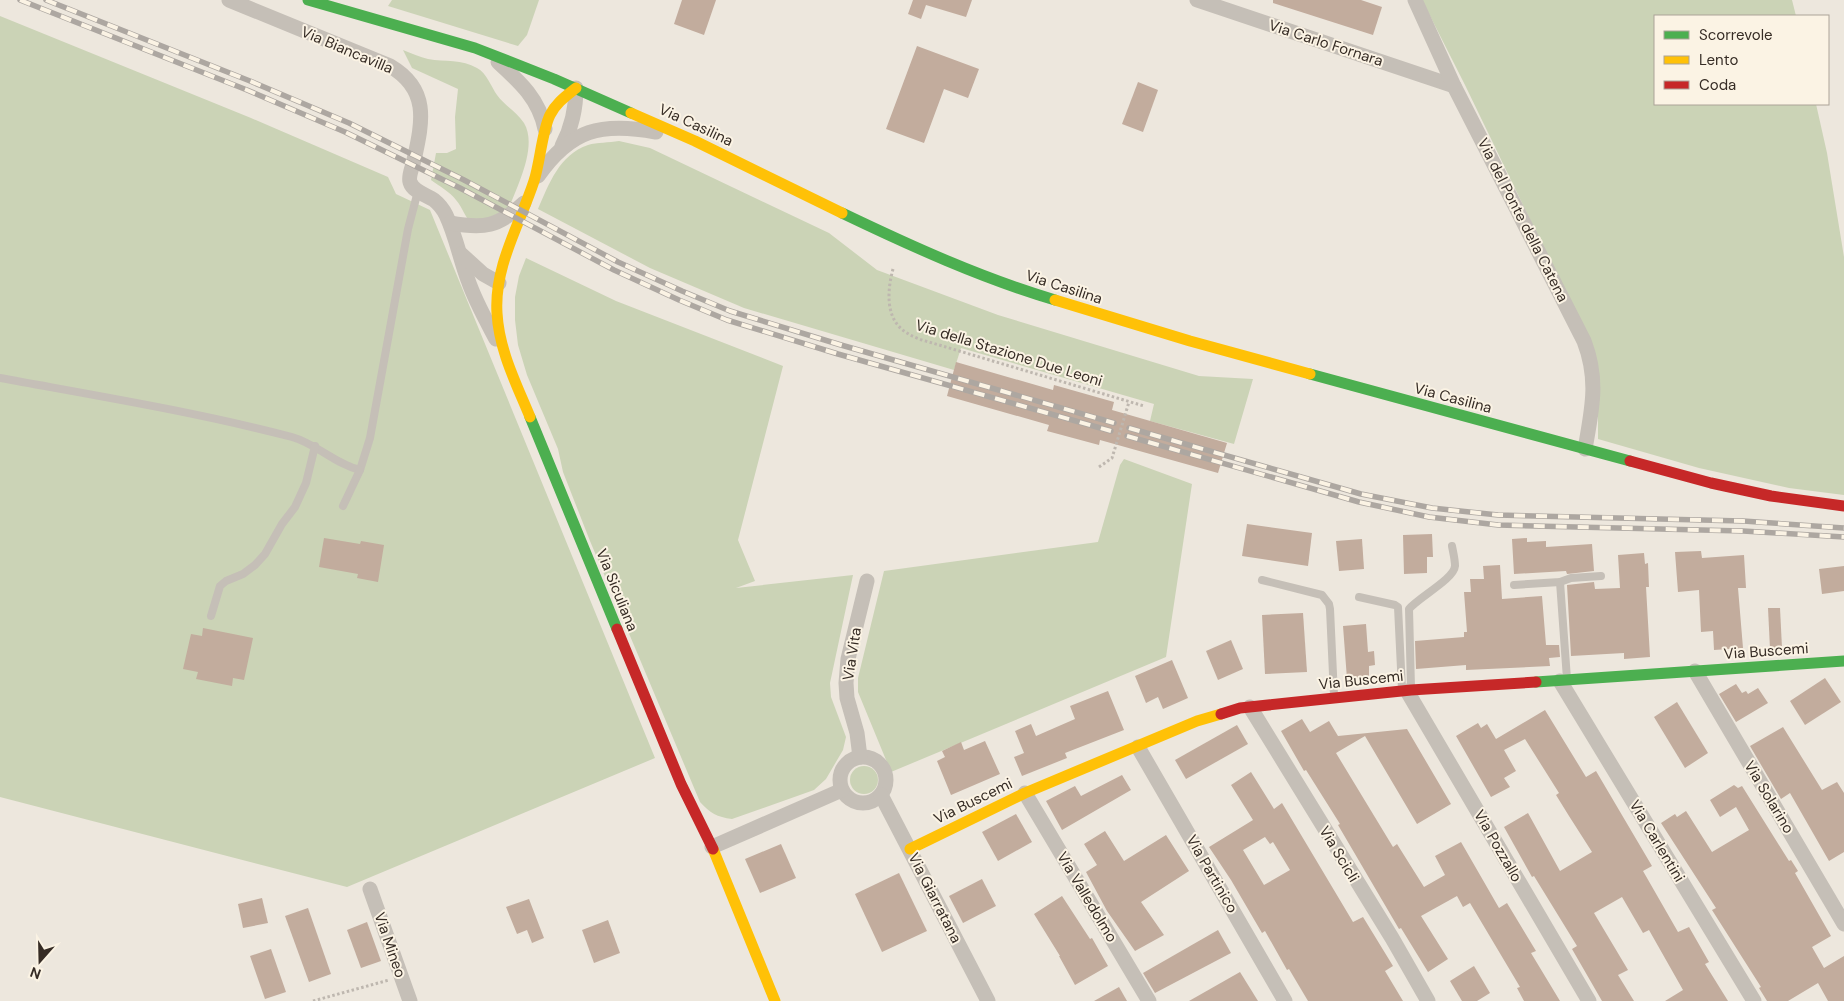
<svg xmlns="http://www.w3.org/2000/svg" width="1844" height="1001" viewBox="0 0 1844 1001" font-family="'DM Sans',sans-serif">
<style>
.green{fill:#cbd3b6}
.building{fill:#c2ac9d;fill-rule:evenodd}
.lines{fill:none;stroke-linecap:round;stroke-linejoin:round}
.path{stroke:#beb7af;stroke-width:3;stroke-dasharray:2.5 2.5;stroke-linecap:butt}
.lane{stroke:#c5bfb7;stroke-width:8}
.street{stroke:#c5bfb7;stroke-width:15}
.fast{stroke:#4caf50;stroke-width:11}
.slow{stroke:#ffc107;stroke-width:11}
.jam{stroke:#c62828;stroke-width:11}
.rail-casing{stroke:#ada7a1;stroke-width:5.5}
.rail{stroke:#fbf3e4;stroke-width:4;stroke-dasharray:11;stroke-linecap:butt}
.labels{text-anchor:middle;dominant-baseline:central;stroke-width:4;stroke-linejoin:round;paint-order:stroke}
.street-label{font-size:15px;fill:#362c25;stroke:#fbf3e4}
</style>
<rect width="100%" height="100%" fill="#ede7dd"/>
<g class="green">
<polygon points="392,0 539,0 527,35 518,46 388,6"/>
<polygon points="1422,0 1792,0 1796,16 1655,16 1655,104 1816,104 1827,153 1844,257 1844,495 1789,488 1699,468 1598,439 1598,394 1583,329 1465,85"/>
<polygon points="0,16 251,118 388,177 396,194 430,210 655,758 347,887 0,797"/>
<path d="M403 50C411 53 420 57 428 59 445 62 462 59 477 68 487 73 491 87 497 95 505 106 517 112 524 123 538 146 517 187 508 210L472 224C464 216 463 208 456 200 450 192 439 186 431 180L436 153H447L456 149 455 117 458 89 412 68Z"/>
<path d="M619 141 650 148 829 233 877 270 998 315 1199 376 1253 379 1234 444 1150 421 1154 404 961 348 954 370 744 308 650 268 538 209C549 184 559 155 588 145 597 142 609 143 619 141Z"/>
<path d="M526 258 616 301 783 366 738 540 755 581 736 588 853 575 830 683 831 697 846 737 843 750 826 779 814 790 732 819C717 817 710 813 700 802L590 541 563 472 558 449 527 375 518 345 515 320V297L519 276Z"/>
<polygon points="1124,459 1192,484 1166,657 891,772 858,692 858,678 884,571 1098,542 1120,465"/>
<circle cx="864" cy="780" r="14"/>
</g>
<g class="building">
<polygon points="682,0 716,0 704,35 674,24"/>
<polygon points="913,0 972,0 966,17 926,5 921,19 908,14"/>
<polygon points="1273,0 1361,0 1382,7 1373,35 1273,3"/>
<polygon points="917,46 979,69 968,98 944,89 924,143 886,129"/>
<polygon points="1138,82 1158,90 1143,132 1122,124"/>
<polygon points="956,362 1053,390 1054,385 1114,402 1112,410 1227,443 1218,473 1100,440 1099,445 1047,431 1049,425 947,396"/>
<polygon points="1247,524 1312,533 1308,566 1242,556"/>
<polygon points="1432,534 1433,557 1427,557 1427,573 1404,574 1403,535"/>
<polygon points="324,538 360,544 361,541 384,545 378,582 357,578 358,574 319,567"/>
<polygon points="1527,538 1527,542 1546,541 1546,547 1592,544 1594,571 1567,574 1566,571 1514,574 1512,539"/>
<polygon points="1362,539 1364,569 1339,571 1336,541"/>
<polygon points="1701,551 1702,558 1744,555 1746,588 1738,588 1743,648 1714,650 1713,631 1701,632 1699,590 1678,592 1675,552"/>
<polygon points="1644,553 1645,564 1648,563 1649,587 1646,587 1650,657 1624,659 1624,653 1571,656 1567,585 1594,582 1595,589 1620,588 1618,555"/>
<polygon points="1500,565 1502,599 1542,596 1546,645 1559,645 1560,657 1549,658 1550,666 1466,670 1466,665 1416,669 1415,641 1464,637 1464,632 1467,632 1464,592 1471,592 1470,579 1484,579 1483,566"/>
<polygon points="1844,566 1844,591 1822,594 1819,569"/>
<polygon points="1768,608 1780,608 1782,648 1770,649"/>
<polygon points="1303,613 1307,672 1265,674 1262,615"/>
<polygon points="1366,624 1368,652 1374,651 1375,665 1369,666 1369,677 1347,679 1343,626"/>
<polygon points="203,628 253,638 244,680 233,678 232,686 196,679 198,672 183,669 191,634 202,636"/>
<polygon points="1231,640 1243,669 1218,680 1206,651"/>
<polygon points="1172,660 1188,698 1163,709 1158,697 1146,703 1135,676"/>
<polygon points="1825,678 1841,702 1805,725 1790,701"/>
<polygon points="1736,684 1742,693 1746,691 1748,694 1758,688 1768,703 1736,722 1719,694"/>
<polygon points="1108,691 1124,730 1065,753 1067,758 1022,776 1014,757 1024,753 1015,731 1031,724 1036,736 1075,719 1070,706"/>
<polygon points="1677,702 1708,753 1685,768 1654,717"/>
<polygon points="1545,710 1586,777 1596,771 1652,866 1643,871 1678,932 1689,927 1709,962 1705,964 1728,1001 1665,1001 1683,990 1649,930 1643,933 1622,897 1594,913 1628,970 1618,975 1634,1001 1602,1001 1572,949 1577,946 1534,876 1532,877 1504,827 1528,813 1560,871 1592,852 1569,816 1556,795 1559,793 1525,739 1504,750 1516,771 1504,778 1510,787 1491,797 1456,736 1478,723 1481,728 1487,724 1496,739"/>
<polygon points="1302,719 1310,732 1329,721 1338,736 1407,729 1451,804 1417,824 1365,736 1336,753 1393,847 1397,844 1424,887 1445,875 1435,856 1461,842 1499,908 1507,903 1536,951 1531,953 1560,1001 1524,1001 1517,988 1520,987 1470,903 1463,907 1457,896 1421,916 1448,959 1428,972 1401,928 1399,929 1338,825 1340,824 1306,770 1304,771 1281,731"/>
<polygon points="1237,725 1248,744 1186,779 1175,760"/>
<polygon points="1783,727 1822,790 1837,782 1844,793 1844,852 1829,861 1790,793 1781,799 1750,746"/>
<polygon points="985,741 1000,774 951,795 937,761 945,757 942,751 961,742 964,750"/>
<path d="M1251 772 1274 809 1282 803 1353 922 1363 917 1393 966 1385 971 1403 1001H1308L1289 969 1287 970 1265 931 1262 933 1231 880 1209 847 1253 820 1231 785ZM1265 837 1270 844 1273 842 1290 870 1264 885 1243 850Z"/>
<polygon points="1122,775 1131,790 1062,830 1046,801 1075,786 1081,796"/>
<polygon points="1734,785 1738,788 1742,786 1789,861 1791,860 1798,871 1795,873 1831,936 1812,947 1824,968 1844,956 1844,1001 1828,1001 1818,983 1788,1001 1767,1001 1759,988 1761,987 1712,910 1716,908 1661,823 1675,814 1677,817 1686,811 1712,852 1749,830 1736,807 1720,817 1710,800"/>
<polygon points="1016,814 1032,842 998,861 982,832"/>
<polygon points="1105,831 1124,861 1166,835 1189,871 1141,902 1164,935 1135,951 1107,911 1086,872 1097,865 1084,844"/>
<polygon points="781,844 796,878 760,893 745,859"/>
<polygon points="899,873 927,931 882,952 855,894"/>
<polygon points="982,879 996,906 963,923 949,896"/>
<polygon points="1062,896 1090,939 1092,938 1108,966 1075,985 1059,956 1060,956 1034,914"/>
<polygon points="262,898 268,923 243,928 238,904"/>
<polygon points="529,899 544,938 532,943 527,930 517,934 506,907"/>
<polygon points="308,908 331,974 309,982 285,916"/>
<polygon points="608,920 620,953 594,963 582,930"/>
<polygon points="367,922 381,961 361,968 347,930"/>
<polygon points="1218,930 1231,953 1155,993 1143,973"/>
<polygon points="271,949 286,992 265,999 250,956"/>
<polygon points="1474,966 1490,993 1477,1001 1462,1001 1450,981"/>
<polygon points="1240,972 1258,1001 1189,1001"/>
<polygon points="1119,987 1127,1001 1094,1001"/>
</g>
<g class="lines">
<g class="path">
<path d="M893 269C887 291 885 320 907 333 913 337 921 340 929 342L1144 406"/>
<polyline points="1099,467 1112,458 1129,402"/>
<polyline points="313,1001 389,980"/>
</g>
<g class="lane">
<path d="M0 378C98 396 196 412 292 437 317 444 335 464 360 470L370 438 408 229 418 191"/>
<polyline points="343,506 360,470"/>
<polyline points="1262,580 1322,595 1329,604 1330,609 1334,696"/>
<polyline points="1560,582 1567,679"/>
<polyline points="1514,585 1560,582 1571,578 1601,576"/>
<polyline points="1359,597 1395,605 1398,607 1402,689"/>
<polyline points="211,616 220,586 226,581 243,574 255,565 265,554 282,524 295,507 306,483 315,446"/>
<path d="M1411 688 1409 609C1419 597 1454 579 1455 566 1455 559 1453 552 1452 546"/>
</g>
<g class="street">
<path d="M229 0 390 66C429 89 423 120 414 160 413 166 408 176 410 182 413 192 427 195 434 200 439 204 443 209 446 215 456 236 460 259 468 280 475 301 486 320 496 339"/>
<polyline points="1197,0 1454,86"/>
<path d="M1415 0 1454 86 1584 341C1599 380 1592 409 1585 449"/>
<path d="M498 62C520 82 539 99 545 129"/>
<path d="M562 146C572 127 576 109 576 88"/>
<path d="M538 176C571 129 601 122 656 132"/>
<path d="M450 223C484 229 498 227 524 203"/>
<polyline points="461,254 483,274 499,283"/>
<polyline points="1695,671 1844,924"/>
<polyline points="1560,681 1754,1001"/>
<polyline points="1407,691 1589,1001"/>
<polyline points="1250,707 1392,938 1428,1001"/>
<polyline points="1138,747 1285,1001"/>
<circle cx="863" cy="780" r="23"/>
<polyline points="860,757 857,733 847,698 846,683 848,659 867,581"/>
<polyline points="1025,793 1149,1001"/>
<polyline points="881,795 988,1001"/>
<polyline points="712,847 842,790"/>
<polyline points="370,889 410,1001"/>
</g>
<g class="fast">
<polyline points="308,0 475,48 554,79 631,113"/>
<path d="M842 213C911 246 981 278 1055 300"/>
<polyline points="1310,374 1630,461"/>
<polyline points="530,417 617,629"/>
<polyline points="1536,682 1844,661"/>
</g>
<g class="slow">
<polyline points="631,113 695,141 842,213"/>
<polyline points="1055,300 1190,341 1310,374"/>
<path d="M530 417C516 383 499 350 497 313 494 266 520 224 534 181 540 163 542 131 550 115 556 103 566 96 576 88"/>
<polyline points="713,849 775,1001"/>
<polyline points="910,849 1025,793 1197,721 1221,714"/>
</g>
<g class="jam">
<polyline points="1630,461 1711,483 1771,496 1844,506"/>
<polyline points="617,629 681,784 713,849"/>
<polyline points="1221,714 1240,708 1411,690 1536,682"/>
</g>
<defs>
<g id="rail">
<polyline points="20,0 247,90 345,132 460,188 614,270 679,300 727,320 838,354 1111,431"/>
<polyline points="46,0 250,81 349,123 464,180 618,262 682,291 730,311 841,345 1114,423"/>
<polyline points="1129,428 1361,494 1432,508 1498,515 1743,521 1844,528"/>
<polyline points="1127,436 1359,502 1429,517 1498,525 1743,531 1844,537"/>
</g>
</defs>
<use href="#rail" class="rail-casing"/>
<use href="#rail" class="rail"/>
</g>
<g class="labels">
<g class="street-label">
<text transform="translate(1326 43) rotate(18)">Via Carlo Fornara</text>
<text transform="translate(347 50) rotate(23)">Via Biancavilla</text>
<text transform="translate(696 125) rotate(25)">Via Casilina</text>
<text transform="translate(1523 220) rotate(63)">Via del Ponte della Catena</text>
<text transform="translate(1064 287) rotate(18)">Via Casilina</text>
<text transform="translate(1009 353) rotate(17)">Via della Stazione Due Leoni</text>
<text transform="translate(1453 398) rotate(15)">Via Casilina</text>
<text transform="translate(617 590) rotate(68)">Via Siculiana</text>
<text transform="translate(1766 651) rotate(-4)">Via Buscemi</text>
<text transform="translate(852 654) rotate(-81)">Via Vita</text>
<text transform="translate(1361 680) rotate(-6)">Via Buscemi</text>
<text transform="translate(1769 797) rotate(59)">Via Solarino</text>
<text transform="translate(973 801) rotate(-26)">Via Buscemi</text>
<text transform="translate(1657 841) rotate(59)">Via Carlentini</text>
<text transform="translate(1498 846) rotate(60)">Via Pozzallo</text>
<text transform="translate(1339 854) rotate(59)">Via Scicli</text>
<text transform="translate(1212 874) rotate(60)">Via Partinico</text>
<text transform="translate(1087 897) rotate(59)">Via Valledolmo</text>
<text transform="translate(935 898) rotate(63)">Via Giarratana</text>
<text transform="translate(390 945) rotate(71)">Via Mineo</text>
</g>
</g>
<rect x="1654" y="15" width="175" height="90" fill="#fbf3e4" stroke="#aca398"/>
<rect x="1664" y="31" width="25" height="8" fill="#4caf50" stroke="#aca398"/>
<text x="1699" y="40" font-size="15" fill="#362c25">Scorrevole</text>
<rect x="1664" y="56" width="25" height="8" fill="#ffc107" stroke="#aca398"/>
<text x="1699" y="65" font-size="15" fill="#362c25">Lento</text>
<rect x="1664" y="81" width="25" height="8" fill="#c62828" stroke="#aca398"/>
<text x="1699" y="90" font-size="15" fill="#362c25">Coda</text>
<g transform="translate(40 961) rotate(200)" stroke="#fbf3e4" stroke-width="4" paint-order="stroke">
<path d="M0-4L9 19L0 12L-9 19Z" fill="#362c25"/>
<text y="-8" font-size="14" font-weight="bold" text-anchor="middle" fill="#362c25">N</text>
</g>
</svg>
